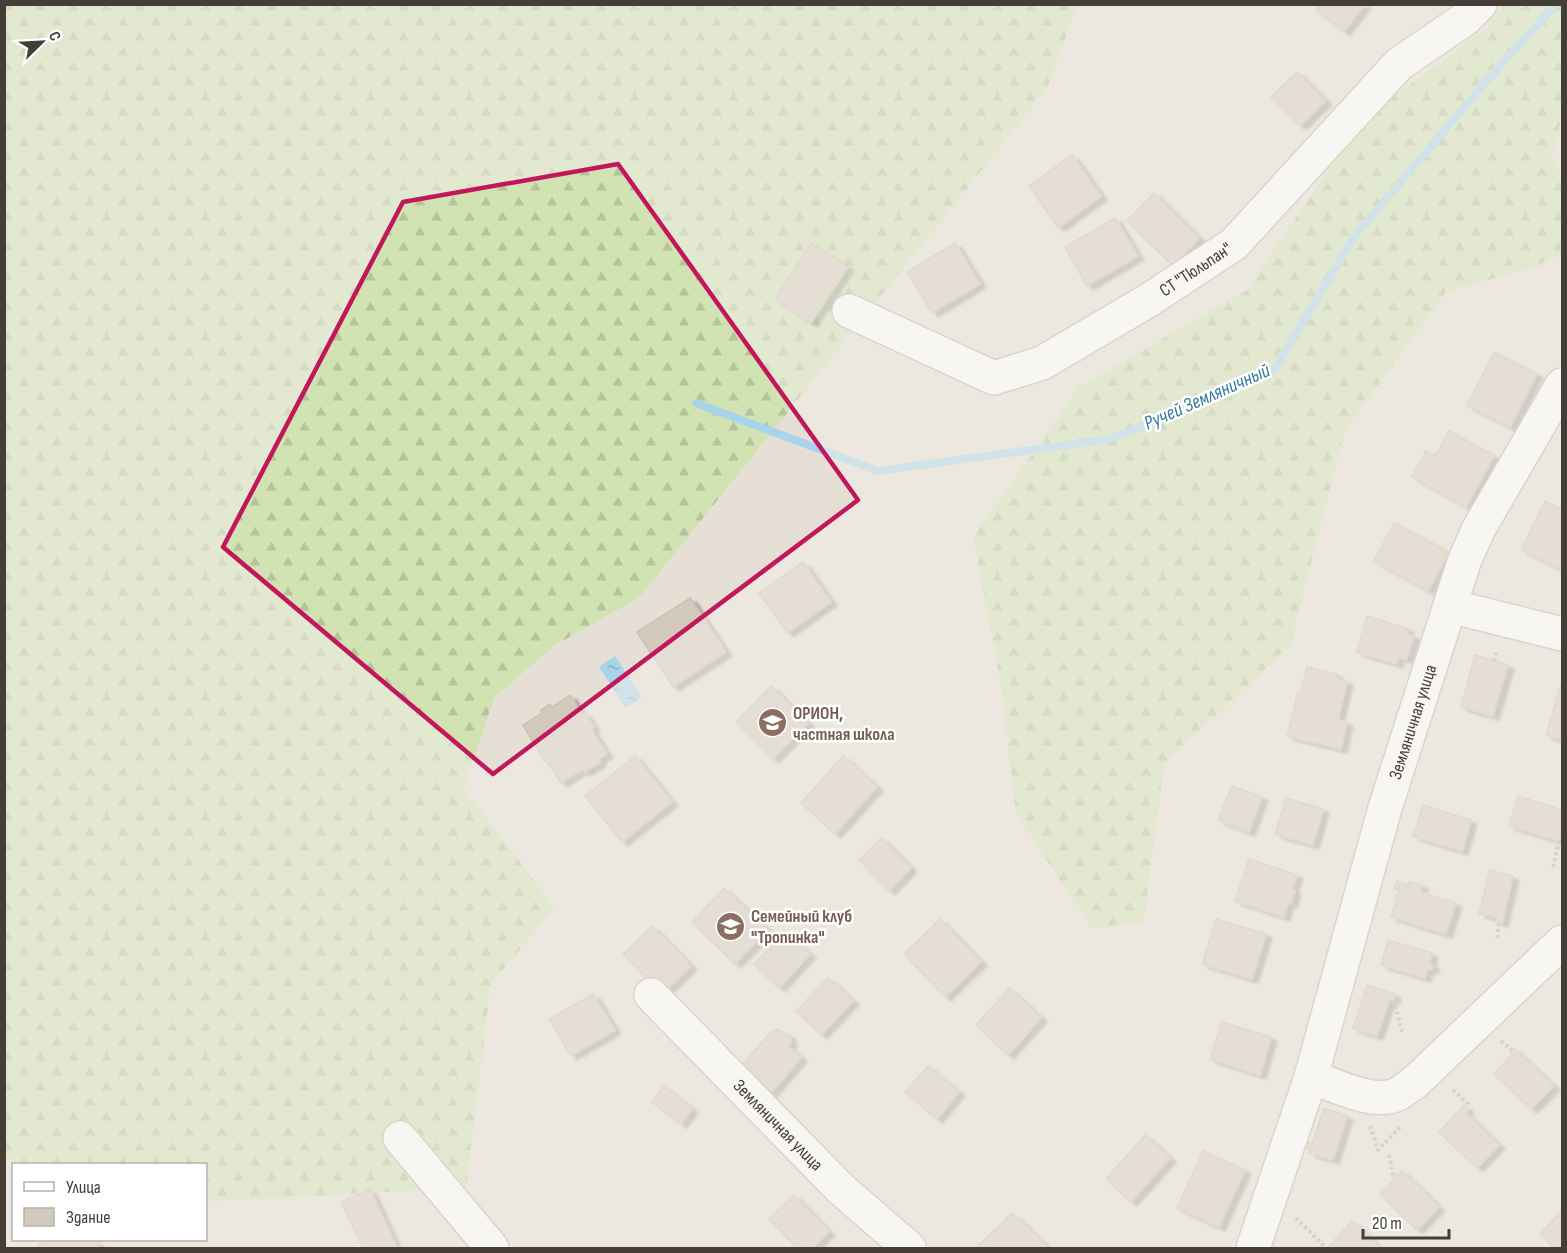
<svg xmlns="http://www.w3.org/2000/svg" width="1567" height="1253" viewBox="0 0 1567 1253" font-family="'Sofia Sans Condensed',sans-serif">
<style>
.residential{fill:#e5dfd6}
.forest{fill:url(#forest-firs)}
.water{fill:url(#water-ripples)}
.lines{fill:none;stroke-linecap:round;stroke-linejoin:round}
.stream{stroke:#a8d4ea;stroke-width:8}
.building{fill:#d3c9bd;stroke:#cdc0b1;stroke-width:1.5;filter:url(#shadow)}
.minor-casing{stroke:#bdb5aa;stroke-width:36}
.path{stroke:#bdaf9d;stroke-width:4;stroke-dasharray:3 3;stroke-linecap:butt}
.minor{stroke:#fff;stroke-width:33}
.marked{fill:none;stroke:#c2185b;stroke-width:4.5;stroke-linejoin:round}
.labels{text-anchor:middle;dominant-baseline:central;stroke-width:5;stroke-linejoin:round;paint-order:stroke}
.street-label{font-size:18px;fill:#443e37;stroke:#fff}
.education-label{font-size:18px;font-weight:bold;fill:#785e54;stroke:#fff;text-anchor:start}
.water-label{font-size:20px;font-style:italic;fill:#377ba0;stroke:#fff}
</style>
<defs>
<pattern id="forest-firs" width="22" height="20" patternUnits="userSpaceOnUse" patternTransform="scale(1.5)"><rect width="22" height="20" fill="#d1e3b3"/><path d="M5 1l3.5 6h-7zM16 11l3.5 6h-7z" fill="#b5c49b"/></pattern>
<pattern id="water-ripples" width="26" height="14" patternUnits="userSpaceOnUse" patternTransform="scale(1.5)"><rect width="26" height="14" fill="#a8d4ea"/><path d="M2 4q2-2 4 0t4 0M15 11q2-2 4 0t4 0" fill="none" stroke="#8aadbe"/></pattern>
<filter id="shadow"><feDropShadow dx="6" dy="4" stdDeviation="1.5" flood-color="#0004"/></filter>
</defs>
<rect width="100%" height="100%" fill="#f2eee7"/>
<polygon class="residential" points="1078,5 1562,5 1562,1248 5,1248 4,1159 14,1164 14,1240 206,1240 206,1202 465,1188 491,984 555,908 464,788 494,698 554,646 639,598 1047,89"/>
<g class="forest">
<polygon points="5,5 1078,5 1047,89 639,598 554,646 494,698 464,788 555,908 491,984 466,1188 206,1202 206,1164 14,1164 5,1159"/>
<polygon points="1502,5 1562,5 1562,114 1552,161 1562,173 1562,255 1531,268 1446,292 1345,430 1290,646 1164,764 1144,921 1092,928 1016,814 1001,686 973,537 1079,387 1247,290 1363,119 1486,29"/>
</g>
<polygon class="water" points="615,656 642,697 626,708 599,667"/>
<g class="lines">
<polyline class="stream" points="696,403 878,471 1111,439 1274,370 1354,237 1483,85 1556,4"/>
</g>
<g class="building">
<polygon points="1320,4 1365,4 1344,32 1316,10"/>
<polygon points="1297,72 1326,101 1300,126 1271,97"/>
<polygon points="1072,155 1101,196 1058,228 1029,186"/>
<polygon points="1154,193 1199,238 1173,266 1127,221"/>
<polygon points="1115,218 1138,256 1087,286 1065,247"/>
<polygon points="811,243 848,267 811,323 775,299"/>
<polygon points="955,243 980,284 932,313 907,272"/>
<polygon points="1494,352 1537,374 1510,427 1467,406"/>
<polygon points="1449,431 1494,456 1466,507 1412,477 1426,451 1435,456"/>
<polygon points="1545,501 1562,510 1562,570 1521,550"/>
<polygon points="1394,523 1449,552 1428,591 1374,561"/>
<polygon points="803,562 831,602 787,633 759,593"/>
<polygon points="690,598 726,652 673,687 637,632"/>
<polygon points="1367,616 1408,629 1406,634 1414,636 1406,660 1399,657 1397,664 1357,652"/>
<polygon points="1475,655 1508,665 1493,716 1461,707"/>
<polygon points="1307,667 1337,674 1336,678 1347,681 1338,720 1347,722 1341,749 1287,736 1297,694 1300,694"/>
<polygon points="1561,684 1562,684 1562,740 1546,735"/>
<polygon points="771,686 808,723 773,759 736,722"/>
<polygon points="570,695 582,714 585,713 594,727 591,729 607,754 599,759 600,762 585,772 583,769 561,783 546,760 544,761 523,725 542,713 541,710 550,704 552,707"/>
<polygon points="635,756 672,802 622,842 585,796"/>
<polygon points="843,756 877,787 835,834 801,803"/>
<polygon points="1232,786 1262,797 1249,832 1218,820"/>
<polygon points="1518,796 1562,810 1562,830 1559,841 1509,826"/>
<polygon points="1286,798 1323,809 1313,845 1275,834"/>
<polygon points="1423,805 1471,820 1462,851 1413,836"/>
<polygon points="881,838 911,868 889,891 859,860"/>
<polygon points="1249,859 1297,875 1292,889 1295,890 1291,904 1288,903 1284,917 1235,901"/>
<polygon points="1490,870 1513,876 1502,923 1497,922 1498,918 1479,914"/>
<polygon points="1397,881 1409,885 1409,882 1422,885 1420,892 1456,903 1446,934 1391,917 1399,890 1394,889"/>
<polygon points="724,888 768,930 735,964 692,922"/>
<polygon points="940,919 981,962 945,997 904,954"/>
<polygon points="1216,919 1266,934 1252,979 1202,964"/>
<polygon points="652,926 691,966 662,994 623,954"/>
<polygon points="785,931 810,954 779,988 754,964"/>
<polygon points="1388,940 1432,953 1429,964 1433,965 1432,970 1427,969 1425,978 1381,965"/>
<polygon points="828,978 853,1001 821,1035 796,1011"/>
<polygon points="1367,985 1395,994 1394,1000 1390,999 1377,1036 1353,1028"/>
<polygon points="1009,988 1041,1018 1008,1055 976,1025"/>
<polygon points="593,994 615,1030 571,1056 549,1019"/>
<polygon points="1222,1022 1271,1037 1260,1075 1210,1059"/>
<polygon points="777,1029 789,1036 791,1041 789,1047 801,1058 770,1094 740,1067 772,1031"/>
<polygon points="1513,1048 1554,1086 1531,1109 1494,1074 1512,1054 1510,1052"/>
<polygon points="928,1066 959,1092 937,1119 905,1092"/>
<polygon points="664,1086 692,1109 681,1124 652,1102"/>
<polygon points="1464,1105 1468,1109 1465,1112 1499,1145 1477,1168 1439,1132"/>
<polygon points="1324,1108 1347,1116 1333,1160 1309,1153 1310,1149 1306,1148 1307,1142 1312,1144"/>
<polygon points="1145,1135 1170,1158 1131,1202 1106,1179"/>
<polygon points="1203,1151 1245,1170 1219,1227 1177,1208"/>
<polygon points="1402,1171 1439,1207 1417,1230 1380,1194 1395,1179 1392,1176 1396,1173 1398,1175"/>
<polygon points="370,1189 397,1248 363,1248 341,1202"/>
<polygon points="794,1195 829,1232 812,1248 797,1248 769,1219"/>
<polygon points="1562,1210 1562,1248 1555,1248 1540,1234"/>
<polygon points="1012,1213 1049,1248 976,1248"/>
<polygon points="1352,1221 1381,1248 1330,1248 1328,1247"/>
<polygon points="42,1240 93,1240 99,1244 96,1248 37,1248"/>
</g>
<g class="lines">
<defs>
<g id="minor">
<path id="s1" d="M849 311 994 378 1042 363 1149 300 1234 244 1399 64 1465 19 1480 4"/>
<polyline points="1450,606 1562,634"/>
<path id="s2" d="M651 995 841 1189 909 1248"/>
<path d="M1311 1077C1335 1085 1374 1106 1398 1094 1403 1091 1409 1086 1414 1083L1562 942"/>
<polyline points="400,1138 492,1248"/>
<path id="s3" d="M1253 1248 1311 1077 1385 808 1464 562 1478 530 1562 385"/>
</g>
</defs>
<use href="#minor" class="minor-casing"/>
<g class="path">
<polyline points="1494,661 1497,650"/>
<polyline points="1553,867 1559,841"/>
<polyline points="1497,938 1499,923"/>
<polyline points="1394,1000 1402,1032"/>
<polyline points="1501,1041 1512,1050"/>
<polyline points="1453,1090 1468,1104 1466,1107"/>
<polyline points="1370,1126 1378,1150 1401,1126"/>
<polyline points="1389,1155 1393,1175"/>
<polyline points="1296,1218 1326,1248"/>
</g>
<use href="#minor" class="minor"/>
</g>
<path d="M0 0H1567V1253H0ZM618 164 858 500 493 774 223 547 403 202Z" fill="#f2eee7" fill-opacity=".55" fill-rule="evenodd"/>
<path class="marked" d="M618 164 858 500 493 774 223 547 403 202Z"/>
<defs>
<symbol id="school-disc" viewBox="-11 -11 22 22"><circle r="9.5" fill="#8d6e63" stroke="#fff"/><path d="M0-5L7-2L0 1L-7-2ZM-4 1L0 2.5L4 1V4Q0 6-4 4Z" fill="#fff"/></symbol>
</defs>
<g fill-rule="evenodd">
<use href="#school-disc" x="756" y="706" width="33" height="33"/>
<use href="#school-disc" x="714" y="910" width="33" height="33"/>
</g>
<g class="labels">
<g class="street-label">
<text stroke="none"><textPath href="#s1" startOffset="390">СТ "Тюльпан"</textPath></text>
<text stroke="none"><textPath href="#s3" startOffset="550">Земляничная улица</textPath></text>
<text stroke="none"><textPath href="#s2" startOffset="182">Земляничная улица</textPath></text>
</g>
<g class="education-label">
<text x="793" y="713">ОРИОН,<tspan x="793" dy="21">частная школа</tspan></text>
<text x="751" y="916">Семейный клуб<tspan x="751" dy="21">"Тропинка"</tspan></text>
</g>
<g class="water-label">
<text transform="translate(1207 397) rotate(-24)">Ручей Земляничный</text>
</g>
</g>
<rect width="1567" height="1253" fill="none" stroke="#443e37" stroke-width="12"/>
<rect x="12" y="1163" width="195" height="78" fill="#ffffff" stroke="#b4b2af" stroke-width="1.5"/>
<rect x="24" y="1182" width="30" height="9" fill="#ffffff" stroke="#b4b2af" stroke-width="1.5"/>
<text x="66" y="1193" font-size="18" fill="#443e37">Улица</text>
<rect x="24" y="1208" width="30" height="18" fill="#d3c9bd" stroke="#b4b2af" stroke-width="1.5"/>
<text x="66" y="1223" font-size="18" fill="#443e37">Здание</text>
<g transform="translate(42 42) rotate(66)" stroke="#ffffff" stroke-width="4.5" paint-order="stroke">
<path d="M0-4.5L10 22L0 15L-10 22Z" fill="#443e37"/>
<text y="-9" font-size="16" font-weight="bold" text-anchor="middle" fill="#443e37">С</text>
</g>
<path d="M1363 1229v9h86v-9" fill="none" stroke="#443e37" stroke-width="3"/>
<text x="1372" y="1229" font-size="18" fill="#443e37" stroke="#ffffff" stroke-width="4.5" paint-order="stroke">20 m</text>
</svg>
